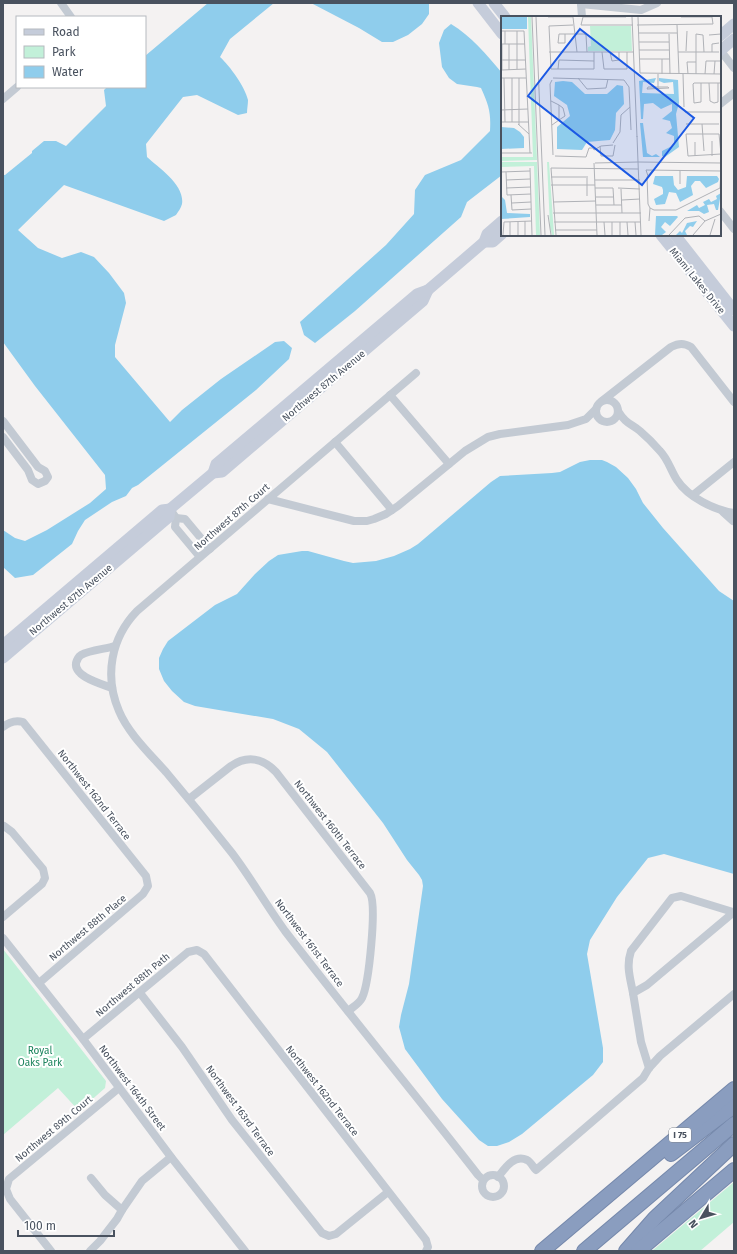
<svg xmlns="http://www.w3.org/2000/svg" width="737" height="1254" viewBox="0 0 737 1254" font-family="'Fira Sans',sans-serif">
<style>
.green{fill:#c2f0d9}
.water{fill:#8fcdec}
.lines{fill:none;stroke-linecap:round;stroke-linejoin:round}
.highway-casing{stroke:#7588ab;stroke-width:16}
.street{stroke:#c3cad3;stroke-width:8}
.secondary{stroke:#c5ccda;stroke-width:11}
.highway{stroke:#8a9dbf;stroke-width:14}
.labels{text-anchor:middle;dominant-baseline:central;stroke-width:4;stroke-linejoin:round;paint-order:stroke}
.shield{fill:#fff;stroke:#80868f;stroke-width:1}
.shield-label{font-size:9px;font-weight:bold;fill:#49525f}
.street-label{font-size:10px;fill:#49525f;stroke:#fff}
.park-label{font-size:10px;fill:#19825b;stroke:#fff}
.inset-road{fill:none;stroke:#b0b2b7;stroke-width:1}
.view{fill:#1b59e4;fill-opacity:0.15;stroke:#1b59e4;stroke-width:2}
.inset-edge{fill:none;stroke:#49525f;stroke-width:2}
</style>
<rect width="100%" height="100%" fill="#f4f2f2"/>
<g class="green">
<polygon points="3,949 106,1081 105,1088 79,1111 58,1088 3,1135"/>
<polygon points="734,1182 734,1222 700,1251 652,1251"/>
</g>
<g class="water">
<path d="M208 3H274L230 39 220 57C230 66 245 87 248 100 248 104 247 109 247 113L238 115 197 95 183 97 146 144 147 157C159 168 185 185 182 204 181 208 178 212 176 215L164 221 64 185 18 230 38 248 62 258 81 252 94 257 109 273 124 293 126 303 115 345V357L170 422 182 410 221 379 275 342 284 341 292 348 289 359 256 390 138 485 132 488 126 496 112 502 85 520 78 531 72 544 33 575 15 578 3 567V530L15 538 25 541 47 530 90 503 106 489 105 475 35 386 3 342V175H5L32 153V151L44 141H56L66 146 106 106 104 90 107 87H145V56Z"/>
<polygon points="311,3 429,3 429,14 422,24 408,35 393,42 382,42 359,28"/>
<path d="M451 24C471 36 487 55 502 73V175L467 202 461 217 355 311 315 343 304 335 300 322 386 245 414 214 415 190 425 175 461 160 490 131C491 112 489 106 481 88L477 87 457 84 449 78 442 67 439 43 444 30Z"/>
<polygon points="590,460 602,460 607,462 616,467 628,478 636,489 643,503 663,528 719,591 734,601 734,874 664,854 648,858 617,897 590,940 587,954 603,1048 603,1062 593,1075 522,1134 509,1142 497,1146 488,1146 479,1140 442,1099 405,1049 399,1027 401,1015 409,984 423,886 422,880 419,875 407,860 383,823 327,752 299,729 273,719 195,706 184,702 172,691 164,681 159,669 159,658 163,649 168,641 215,605 237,594 255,574 269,561 278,555 302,551 308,551 344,561 353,563 376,561 394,556 410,549 418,544 491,482 500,476 552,473 560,472 580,462"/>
</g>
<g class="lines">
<defs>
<g id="highway">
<polyline points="671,1154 734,1106"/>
<polyline points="542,1251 734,1089"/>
<polyline points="584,1251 734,1124"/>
<polyline points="626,1251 655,1218 734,1144"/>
<polyline points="638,1251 734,1170"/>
</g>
</defs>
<use href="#highway" class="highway-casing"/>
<g class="street">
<polyline points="61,3 71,17"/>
<polyline points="581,4 641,10 657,3"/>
<polyline points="581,4 582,17"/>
<polyline points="720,50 734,68"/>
<polyline points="3,99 17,87"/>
<polyline points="720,104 734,93"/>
<polyline points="720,211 734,229"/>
<path d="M416 373 137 611C111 638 104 676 119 711 128 733 150 754 166 772 188 798 210 825 232 853 251 878 266 905 285 931 348 1013 414 1093 478 1175L483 1180"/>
<polyline points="390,395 449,464"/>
<circle cx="607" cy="411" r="11"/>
<path d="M602 401 671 347C679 343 684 343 691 347L734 402"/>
<path d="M618 411C626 424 630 423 640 431 647 437 654 444 660 451 668 459 671 471 677 480 688 497 714 510 734 513"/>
<polyline points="3,421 38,467 45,471 48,477 45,481 38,484 32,480 28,470 3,437"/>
<polyline points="335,442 392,510"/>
<polyline points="693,495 734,462"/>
<polyline points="268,499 354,521 367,521 374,519 386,514 398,506 465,451 488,437 500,434 568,425 586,419 596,409"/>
<polyline points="170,509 176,518 175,527 200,557"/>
<polyline points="723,512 733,521"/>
<polyline points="176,518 185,519 210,549"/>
<path d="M112 688C102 684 74 677 76 663 77 659 78 657 81 655 90 650 106 649 115 646"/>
<path d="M3 727C9 722 16 720 23 722L146 876 148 886 143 894 39 983"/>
<path d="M189 799 231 766C247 755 263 758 276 772L370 893C377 905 369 984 362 998 359 1004 353 1007 348 1011"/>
<polyline points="3,827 4,826 12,832 43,869 45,878 42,884 3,917"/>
<polyline points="3,938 83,1039 171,1157 245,1251"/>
<polyline points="140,993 182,1047 232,1120 322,1233 329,1236 336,1234 388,1192"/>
<path d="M633 993C630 977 626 966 631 951L672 898 681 896 733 912"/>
<polyline points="83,1039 188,952 197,950 204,954 426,1240 428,1247 426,1251"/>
<polyline points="649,1068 641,1042 633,993 647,985 734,912"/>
<circle cx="493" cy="1186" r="11"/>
<path d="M498 1177C505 1168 514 1154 527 1160 531 1162 533 1167 536 1170L643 1078 649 1068 660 1056 734 994"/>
<polyline points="91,1178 105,1195 122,1210"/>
<polyline points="51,1251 10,1199 6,1189 9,1179 119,1088"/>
<polyline points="90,1251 100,1241 117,1219 122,1210 142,1181 171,1157"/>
</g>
<g class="secondary">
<polyline points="478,3 502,34"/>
<polyline points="494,3 505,17"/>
<polyline points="720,36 734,24"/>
<polyline points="720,51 734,39"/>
<polyline points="661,235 734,326"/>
<polyline points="675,235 734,310"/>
<polyline points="484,242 493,242 502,234"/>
<polyline points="213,473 222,472 423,301 428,290"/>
<polyline points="3,645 162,510 170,509"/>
<polyline points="3,658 169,517 170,509 213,473 216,464 417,294 428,290 484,242 487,234 502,221"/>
</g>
<use href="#highway" class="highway"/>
</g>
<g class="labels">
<rect class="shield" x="669" y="1128" width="22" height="14" rx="3"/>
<g class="shield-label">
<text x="680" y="1135">I 75</text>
</g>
<g class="street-label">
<text transform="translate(697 281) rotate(51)">Miami Lakes Drive</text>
<text transform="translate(324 386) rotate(-40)">Northwest 87th Avenue</text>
<text transform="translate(232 517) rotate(-41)">Northwest 87th Court</text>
<text transform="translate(71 600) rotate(-40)">Northwest 87th Avenue</text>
<text transform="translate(94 795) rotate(52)">Northwest 162nd Terrace</text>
<text transform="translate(330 825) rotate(52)">Northwest 160th Terrace</text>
<text transform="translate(88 928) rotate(-40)">Northwest 88th Place</text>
<text transform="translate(309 943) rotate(53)">Northwest 161st Terrace</text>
<text transform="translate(133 985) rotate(-40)">Northwest 88th Path</text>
<text transform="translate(132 1088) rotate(53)">Northwest 164th Street</text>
<text transform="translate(322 1091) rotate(52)">Northwest 162nd Terrace</text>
<text transform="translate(240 1111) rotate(54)">Northwest 163rd Terrace</text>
<text transform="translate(54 1129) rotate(-40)">Northwest 89th Court</text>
</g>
<g class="park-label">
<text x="40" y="1051">Royal<tspan x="40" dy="12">Oaks Park</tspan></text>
</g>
</g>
<g transform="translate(501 16)">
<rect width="220" height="220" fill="#f4f2f2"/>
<path d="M27 1H30L36 144 0 145V141H32ZM89 10H130L131 35H87V31L90 30ZM0 146H36L39 219H35L33 150 0 151ZM46 146H48L53 219H51L49 211Z" fill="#c2f0d9"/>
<path d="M0 1H26V13H0ZM155 62 153 67 142 66 141 77 173 78 172 66 163 67 158 65V62L177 64 178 87 175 98 178 131 164 141 161 140V135L173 129V120L165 117 171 112 169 105 161 103 171 95V88L160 93 152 87 143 88 142 103H140L138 65ZM62 65 71 66 84 78H106L116 69 122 70 123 88 115 97 114 114 109 124 86 126 81 134 56 133V111L69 100 66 89 53 80 54 66ZM139 107H142L146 137 151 140 155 138 159 141H142ZM0 111 13 112 19 116 23 121V132L0 133ZM154 160H172L173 169 177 174 185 171 186 160H216L218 163 217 166 205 172 199 165H194L190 170 192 179 179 186 175 177 168 176 164 188 155 189 153 183 162 178V174L161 171 152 168ZM220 177 217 194H215L213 188 206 189 208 196 203 198 198 195H186L196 189 198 192 204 189 202 186 208 183 210 186 216 183 215 180ZM0 180 4 184 6 197 29 198V201L0 203ZM155 200H176L177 201 169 210 164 206 160 211 165 216 161 219H154ZM196 205 192 211 189 210 184 215 186 219H175L179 215 181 217 186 207Z" fill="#8fcdec"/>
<path class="inset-road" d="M31 1 40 219M35 1 44 219M47 1H72M72 1 76 36M125 1H82L80 9H132M131 1 136 121M137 1 139 57 220 58M72 9 48 10 50 53H93V36M136 9 212 8 211 1H180M176 9 178 58M0 15H23L29 137M4 15V28M16 15V53M137 17H176M64 18V27H57L58 18H83L85 19 86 36M168 18 169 58M208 19 220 18M138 26H168M0 28H24M1 28V54M8 28V54M138 34H168M185 35 186 15M48 36H133M101 36 103 53H126V36M109 36 111 45 118 44V36M177 36H218M211 36V28L218 27M139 43H169M161 43V58M0 44H25M57 53 58 44 93 45M1 54 25 53M182 58 183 91M187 58 186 46H195M195 58V18L202 19 203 36M204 58 205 45H219M213 58 214 45M0 62H25M3 62 4 106M11 62V106M52 62 123 64 128 71 130 114M77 62 86 73 105 72 107 63M51 64 49 68 52 139M200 67V86L193 87 192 68 193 67H220M208 67 209 85 213 87 217 86V67M147 71H167L168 72 146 73ZM157 72V58M50 85 58 89V104L51 109M58 89 62 92 64 100 58 104M0 94 27 93M184 96H220M0 106H27M17 108 28 118M185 108H218M201 108 203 135M18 109V62M185 118H218L220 138 187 140ZM136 120 137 146M211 125V140M194 126V140M112 127 119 116 120 99 129 91M99 130 100 140H112L114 129M92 132 93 134 100 130 112 129M0 137H31M54 140 85 141 88 132H92M93 147 96 219M94 147 137 146M29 152 31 219M179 154V168M0 156 29 155M5 156 6 179 30 178M86 160V180M147 160 145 154 220 155 219 172 175 194H153L149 192M50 161H85M5 164 29 163M94 164H139M50 169H94M5 172 30 171M94 172H112L113 189M117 172 139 173M120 173 121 197M10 179 11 194 30 193M95 181H112M121 184 139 183M52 186 95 185M11 187 30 186M95 189H121M52 197H140M47 199 50 219M184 202 198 200 204 205M17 205V219M24 205V219M148 205 149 192 147 188 146 161 151 155M9 206V219M53 206H140M103 206 104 219M111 206V219M119 206V219M126 206 127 219M134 206 135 219M54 214H96M2 219 3 206 31 205M55 219 50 152 137 153M140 219 137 146 220 147M168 219 184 202M192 219 204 205 220 198M209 219 214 203"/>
<path class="view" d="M79 13 193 102 141 169 27 80Z"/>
<rect width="220" height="220" class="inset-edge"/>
</g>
<rect width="737" height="1254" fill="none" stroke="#49525f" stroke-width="8"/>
<rect x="16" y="16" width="130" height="72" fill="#ffffff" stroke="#b6babf"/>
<rect x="24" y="29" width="20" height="6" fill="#c5ccda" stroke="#b6babf"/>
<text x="52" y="36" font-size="12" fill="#49525f">Road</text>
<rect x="24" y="46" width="20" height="12" fill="#c2f0d9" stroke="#b6babf"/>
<text x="52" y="56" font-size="12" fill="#49525f">Park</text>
<rect x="24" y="66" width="20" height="12" fill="#8fcdec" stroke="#b6babf"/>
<text x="52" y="76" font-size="12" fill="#49525f">Water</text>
<g transform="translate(701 1218) rotate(232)" stroke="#ffffff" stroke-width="3" paint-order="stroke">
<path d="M0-3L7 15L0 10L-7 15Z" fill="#49525f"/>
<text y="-6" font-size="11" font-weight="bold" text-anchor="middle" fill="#49525f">N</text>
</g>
<path d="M18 1230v6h96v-6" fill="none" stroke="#49525f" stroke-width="2"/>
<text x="24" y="1230" font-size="12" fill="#49525f" stroke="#ffffff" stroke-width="3" paint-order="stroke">100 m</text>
</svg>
